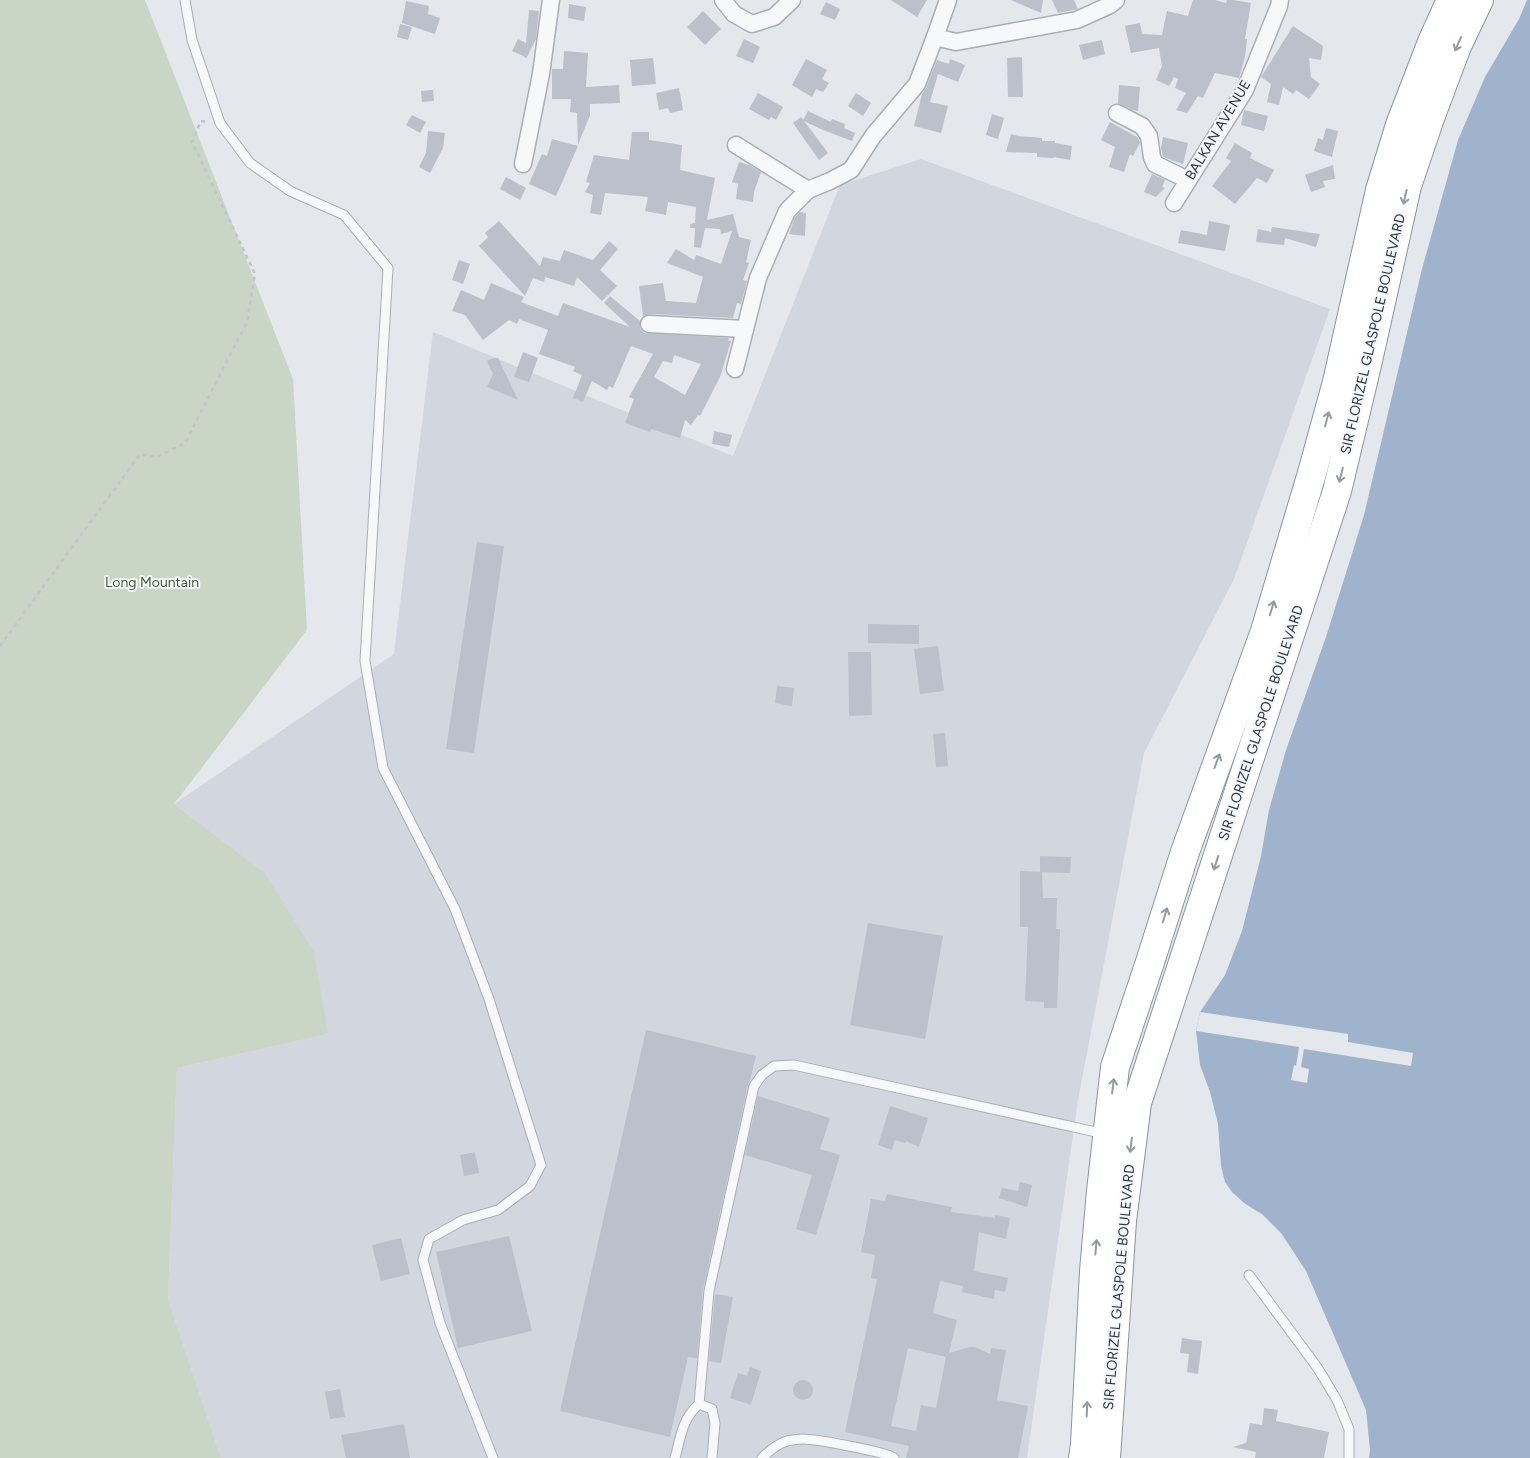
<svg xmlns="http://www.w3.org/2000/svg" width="1530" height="1458" viewBox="0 0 1530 1458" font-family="Figtree,sans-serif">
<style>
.built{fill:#d2d6de}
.green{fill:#c9d6c5}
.water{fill:#9fb4cc}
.pier{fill:#e4e7ec}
.building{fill:#bbc0ca;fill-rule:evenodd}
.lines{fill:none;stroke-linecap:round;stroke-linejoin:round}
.service-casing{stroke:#a9aeb7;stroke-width:11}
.minor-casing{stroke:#a9aeb7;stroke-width:19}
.trunk-casing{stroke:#8b94a3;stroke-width:30}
.path{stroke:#c2c5cb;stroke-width:2.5;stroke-dasharray:4 4;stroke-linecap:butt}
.service{stroke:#f7f8fa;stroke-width:9}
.minor{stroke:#f7f8fa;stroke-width:16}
.trunk{stroke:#fff;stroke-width:28}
.oneway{stroke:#959aa2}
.labels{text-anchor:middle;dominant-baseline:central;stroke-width:4;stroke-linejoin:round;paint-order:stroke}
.street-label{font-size:14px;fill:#2b3445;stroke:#f4f6f9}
.park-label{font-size:14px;fill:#3f6138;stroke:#f4f6f9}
</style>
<rect width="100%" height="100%" fill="#e4e7ec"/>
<polygon class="built" points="921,159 1330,309 1234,579 1144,753 1078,1100 1027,1458 221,1458 168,1299 177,1068 328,1034 264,872 174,804 394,654 433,332 733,456 840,185"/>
<polygon class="green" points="0,0 145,0 293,379 307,630 174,804 264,872 314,952 328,1034 177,1068 168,1299 221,1458 0,1458"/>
<polygon class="water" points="1527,0 1530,0 1530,1458 1369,1458 1370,1450 1366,1410 1306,1271 1281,1233 1263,1215 1244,1203 1232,1192 1225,1182 1221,1166 1218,1124 1210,1092 1200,1065 1196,1031 1200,1012 1225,975 1242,931 1261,856 1269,810 1286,750 1326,637 1364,515 1422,269 1458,140 1485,77 1519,19"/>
<polygon class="pier" points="1200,1012 1348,1034 1348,1042 1413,1053 1411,1066 1304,1049 1301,1067 1309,1069 1307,1083 1291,1080 1294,1065 1296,1066 1299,1047 1196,1031"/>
<g class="building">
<polygon points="891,0 927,0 917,17"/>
<polygon points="1011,0 1043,0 1041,13"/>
<polygon points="1052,0 1074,0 1078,9 1058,13"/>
<polygon points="1193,0 1215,0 1226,3 1227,0 1233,0 1251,3 1245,39 1247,39 1245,57 1239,78 1215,73 1203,98 1198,96 1187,113 1176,110 1186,93 1175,88 1178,79 1174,77 1169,86 1156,80 1162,66 1159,48 1131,53 1125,26 1140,23 1142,34 1162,35 1167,11 1188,16"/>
<polygon points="406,1 429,6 428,14 440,18 435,34 402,23"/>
<polygon points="826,2 840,9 835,20 820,14"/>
<polygon points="569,4 586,7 584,21 568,18"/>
<polygon points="529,10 539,11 536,39 526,59 525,57 512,51 518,39 526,43"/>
<polygon points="703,11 721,29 705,45 687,27"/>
<polygon points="400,24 412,27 408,40 397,37"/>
<polygon points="1293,26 1323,46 1321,60 1309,58 1311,77 1320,84 1309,99 1296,90 1293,94 1283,87 1279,105 1267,102 1271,84 1261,77"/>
<polygon points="744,39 760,47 753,63 736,56"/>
<polygon points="1102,40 1105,54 1083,60 1079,45"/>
<polygon points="564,51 588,53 586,87 619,85 620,103 590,104 590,115 578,145 577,113 570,112 571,99 552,99 552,69 563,69"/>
<polygon points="1022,57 1023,97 1008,97 1007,58"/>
<polygon points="653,58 656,84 632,86 630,60"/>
<polygon points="806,59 827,70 822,79 829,83 823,92 816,89 812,97 792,85"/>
<polygon points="950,59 965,65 958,82 938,74 930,102 948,106 941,133 914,126 922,94 926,88 937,60 949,64"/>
<polygon points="1119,85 1140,87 1138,111 1133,110 1118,103"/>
<polygon points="679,88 683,110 670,113 668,108 659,110 656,93"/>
<polygon points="433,90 434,101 422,102 421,91"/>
<polygon points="758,93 783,107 776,120 771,117 769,120 749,109"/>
<polygon points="856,93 871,103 863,116 848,106"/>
<polygon points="1244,110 1268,116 1264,131 1241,125"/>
<polygon points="808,111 831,122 832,119 845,124 844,128 855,133 852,141 823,130 804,121 828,153 819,160 793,123 801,117 803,120"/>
<polygon points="992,114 1004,118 998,139 986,135"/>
<polygon points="412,115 426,122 420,133 406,125"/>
<polygon points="1110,122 1137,137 1139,140 1140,143 1133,156 1130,154 1124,172 1109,167 1115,147 1101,140"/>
<polygon points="1326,128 1338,131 1332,157 1314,151 1318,138 1323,140"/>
<polygon points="428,131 445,133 443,148 430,173 419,167 426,153"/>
<polygon points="632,132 649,132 649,140 682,145 680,170 715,178 707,220 733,214 739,237 751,240 746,262 749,263 743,280 747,281 741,304 737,303 733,318 650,314 643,316 639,286 663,283 666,301 696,303 703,277 667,263 676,249 694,260 696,255 721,264 732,231 721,234 720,229 705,228 701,248 694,247 695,228 690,228 690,224 695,223 696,207 668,202 666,215 645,211 648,197 605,193 601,215 590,213 593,195 585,192 590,183 586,182 594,155 629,160"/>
<polygon points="1011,134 1018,136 1042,138 1042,141 1055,141 1055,143 1072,146 1070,160 1054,157 1054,158 1037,157 1037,153 1006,152"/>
<polygon points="1163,137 1188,143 1183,164 1163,157 1161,148"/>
<polygon points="552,139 578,146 556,196 529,184 542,154 547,156"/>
<polygon points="1235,143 1252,153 1250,158 1274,170 1267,183 1257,178 1235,204 1212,186 1231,161 1226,158"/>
<polygon points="739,162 749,165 761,172 754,192 753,202 736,199 738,184 732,182"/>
<polygon points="1333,165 1335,179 1323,181 1325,187 1311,192 1305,175"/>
<polygon points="1152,174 1165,180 1162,187 1165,188 1156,197 1144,192"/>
<polygon points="506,177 526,188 520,200 500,189"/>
<polygon points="800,212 806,213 805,236 789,234 795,217"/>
<polygon points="499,221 540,266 543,257 560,261 564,250 593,260 609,241 618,249 600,270 617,286 602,301 577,277 574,286 545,277 544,282 533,278 525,296 479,246 488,237 485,233"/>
<polygon points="1209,221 1230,225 1225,251 1178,243 1181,230 1207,235"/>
<polygon points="1272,227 1320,234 1316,247 1285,238 1284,245 1256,242 1258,229 1271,232"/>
<polygon points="459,260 470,264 463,284 452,280"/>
<path d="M491 283 524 297 521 302 558 316 563 303 630 327 604 303 610 296 640 321V328L644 333 729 338 728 340 731 341 720 377 700 416 698 415 691 425 685 420 680 438 651 429 650 432 625 423 634 399 629 397 653 354 631 346 613 388 609 386 607 390 592 381 583 402 573 398 582 375 573 371 575 367 539 354 548 330 519 319 517 324 509 320 483 340 465 315 452 311 461 290 484 300ZM674 355 701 364 685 395 654 377 663 361 672 363Z"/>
<polygon points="523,352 538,358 529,382 514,377"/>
<polygon points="493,358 498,358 518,400 487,387 493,374 487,361"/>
<polygon points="714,431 732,435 729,447 712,444"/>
<polygon points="477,542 504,546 474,753 446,749"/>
<polygon points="868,624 919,625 919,644 868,643"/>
<polygon points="938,646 944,691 920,694 914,649"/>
<polygon points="848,652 871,652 872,715 849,716"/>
<polygon points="777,686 794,688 792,706 775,703"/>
<polygon points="945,733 948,766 936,767 933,734"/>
<polygon points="1040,856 1071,857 1070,873 1040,872"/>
<polygon points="1020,871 1042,872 1043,898 1057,898 1056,929 1060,929 1057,1008 1044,1008 1044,1002 1025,1001 1028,927 1020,927"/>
<polygon points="868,923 943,936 925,1039 850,1025"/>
<polygon points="646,1030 756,1056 750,1080 748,1085 703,1290 697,1358 688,1357 670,1437 560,1411"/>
<polygon points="758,1096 830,1118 820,1149 840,1155 816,1235 796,1229 812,1175 745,1155"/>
<polygon points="890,1106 928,1118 919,1147 906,1141 905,1143 895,1140 892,1150 878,1145"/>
<polygon points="475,1152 479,1173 464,1176 460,1155"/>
<polygon points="1020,1182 1032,1185 1027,1207 999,1198 1002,1188 1018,1191"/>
<path d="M887 1194 952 1207 951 1212 995 1218V1215L1010 1218 1006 1239 979 1232 974 1271 1008 1278 1005 1292 995 1290 994 1299 962 1292 963 1286 940 1281 933 1313 957 1320 949 1353 970 1347H975L990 1354 991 1348 1006 1350 997 1400 1028 1406 1018 1458H906L909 1446 845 1432 877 1279 871 1278 875 1255 861 1252 871 1199 885 1201ZM908 1348 946 1357 936 1408 921 1405 916 1431 891 1426Z"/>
<polygon points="509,1236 532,1331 458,1348 436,1252"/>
<polygon points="401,1238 410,1274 381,1281 372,1245"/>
<polygon points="715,1294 733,1297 721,1363 709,1361"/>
<polygon points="1182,1338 1202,1341 1198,1374 1187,1372 1189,1354 1180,1353"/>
<polygon points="750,1367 761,1371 751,1405 730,1398 738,1373 747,1376"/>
<circle cx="803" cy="1390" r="10"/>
<polygon points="340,1389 345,1417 330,1419 325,1392"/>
<polygon points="1264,1408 1278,1410 1276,1421 1329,1432 1324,1458 1255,1458 1256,1452 1233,1447 1246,1443 1250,1423 1262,1425"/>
<polygon points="404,1424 410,1458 346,1458 341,1435"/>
</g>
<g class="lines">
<defs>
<g id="service">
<polyline points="185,0 192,40 220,123 250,163 290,191 344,215 388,268 365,661 383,768 455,909 489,999 541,1165 530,1186 498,1210 463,1220 429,1239 423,1260 440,1323 493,1458"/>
<polyline points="1249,1275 1317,1367 1337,1400 1349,1429 1349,1458"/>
<polyline points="699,1404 709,1291 754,1086 762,1075 774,1066 794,1065 1105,1134"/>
<path d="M675 1458C681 1436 682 1419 699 1404L712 1409 715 1423 712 1458"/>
<path d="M762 1458C769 1451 777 1444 787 1441 792 1440 798 1439 803 1439 815 1439 887 1452 894 1458"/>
</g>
<g id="minor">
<polyline points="723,0 734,14 752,24 774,17 792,0"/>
<polyline points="948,0 935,37 956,42 1077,20 1110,5 1116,0"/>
<polyline points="1117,113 1142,126 1149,136 1152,157 1155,164 1188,180"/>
<polyline points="736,145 808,190"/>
<polyline points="523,164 541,74 551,0"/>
<polyline points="1174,203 1245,90 1279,6 1280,0"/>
<polyline points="649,324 745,329"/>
<polyline points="735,369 758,278 787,211 808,190 830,181 851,170 873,136 917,84 935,37"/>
</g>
<g id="trunk">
<polyline points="1083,1458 1085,1444 1094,1271 1101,1191 1115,1067 1150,962 1185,852 1265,631 1312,473 1337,382 1380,190 1400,125 1432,42 1451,0"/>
<polyline points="1106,1458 1122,1221 1137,1103 1337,491 1367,365 1407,186 1430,118 1457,46 1479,0"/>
</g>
</defs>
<use href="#service" class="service-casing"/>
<use href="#minor" class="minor-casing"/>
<use href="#trunk" class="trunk-casing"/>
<polyline class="path" points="0,646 140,454 157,457 185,443 247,322 255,274 192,142 201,121 208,122"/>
<use href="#service" class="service"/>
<use href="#minor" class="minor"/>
<use href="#trunk" class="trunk"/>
</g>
<defs><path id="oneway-shaft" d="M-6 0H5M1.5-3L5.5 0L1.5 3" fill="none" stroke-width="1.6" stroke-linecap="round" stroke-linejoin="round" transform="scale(1.25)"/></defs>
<g class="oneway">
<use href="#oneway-shaft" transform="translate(1458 44) rotate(114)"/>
<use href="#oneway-shaft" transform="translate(1405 197) rotate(103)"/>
<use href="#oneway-shaft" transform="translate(1327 419) rotate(-75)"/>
<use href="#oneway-shaft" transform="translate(1341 475) rotate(104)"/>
<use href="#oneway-shaft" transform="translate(1272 608) rotate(-73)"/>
<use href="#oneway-shaft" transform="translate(1217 761) rotate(-70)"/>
<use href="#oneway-shaft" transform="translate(1216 863) rotate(108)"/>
<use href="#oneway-shaft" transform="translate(1165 915) rotate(-73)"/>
<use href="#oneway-shaft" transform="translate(1113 1086) rotate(-83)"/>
<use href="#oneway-shaft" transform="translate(1131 1145) rotate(97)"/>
<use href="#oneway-shaft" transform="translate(1096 1247) rotate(-85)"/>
<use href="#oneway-shaft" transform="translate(1087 1409) rotate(-88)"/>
</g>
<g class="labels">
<g class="street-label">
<text transform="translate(1218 130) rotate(-59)">BALKAN AVENUE</text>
<text transform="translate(1373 334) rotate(-77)">SIR FLORIZEL GLASPOLE BOULEVARD</text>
<text transform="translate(1261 723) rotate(-72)">SIR FLORIZEL GLASPOLE BOULEVARD</text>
<text transform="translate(1119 1287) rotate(-85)">SIR FLORIZEL GLASPOLE BOULEVARD</text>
</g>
<g class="park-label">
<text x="152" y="582">Long Mountain</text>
</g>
</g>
</svg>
